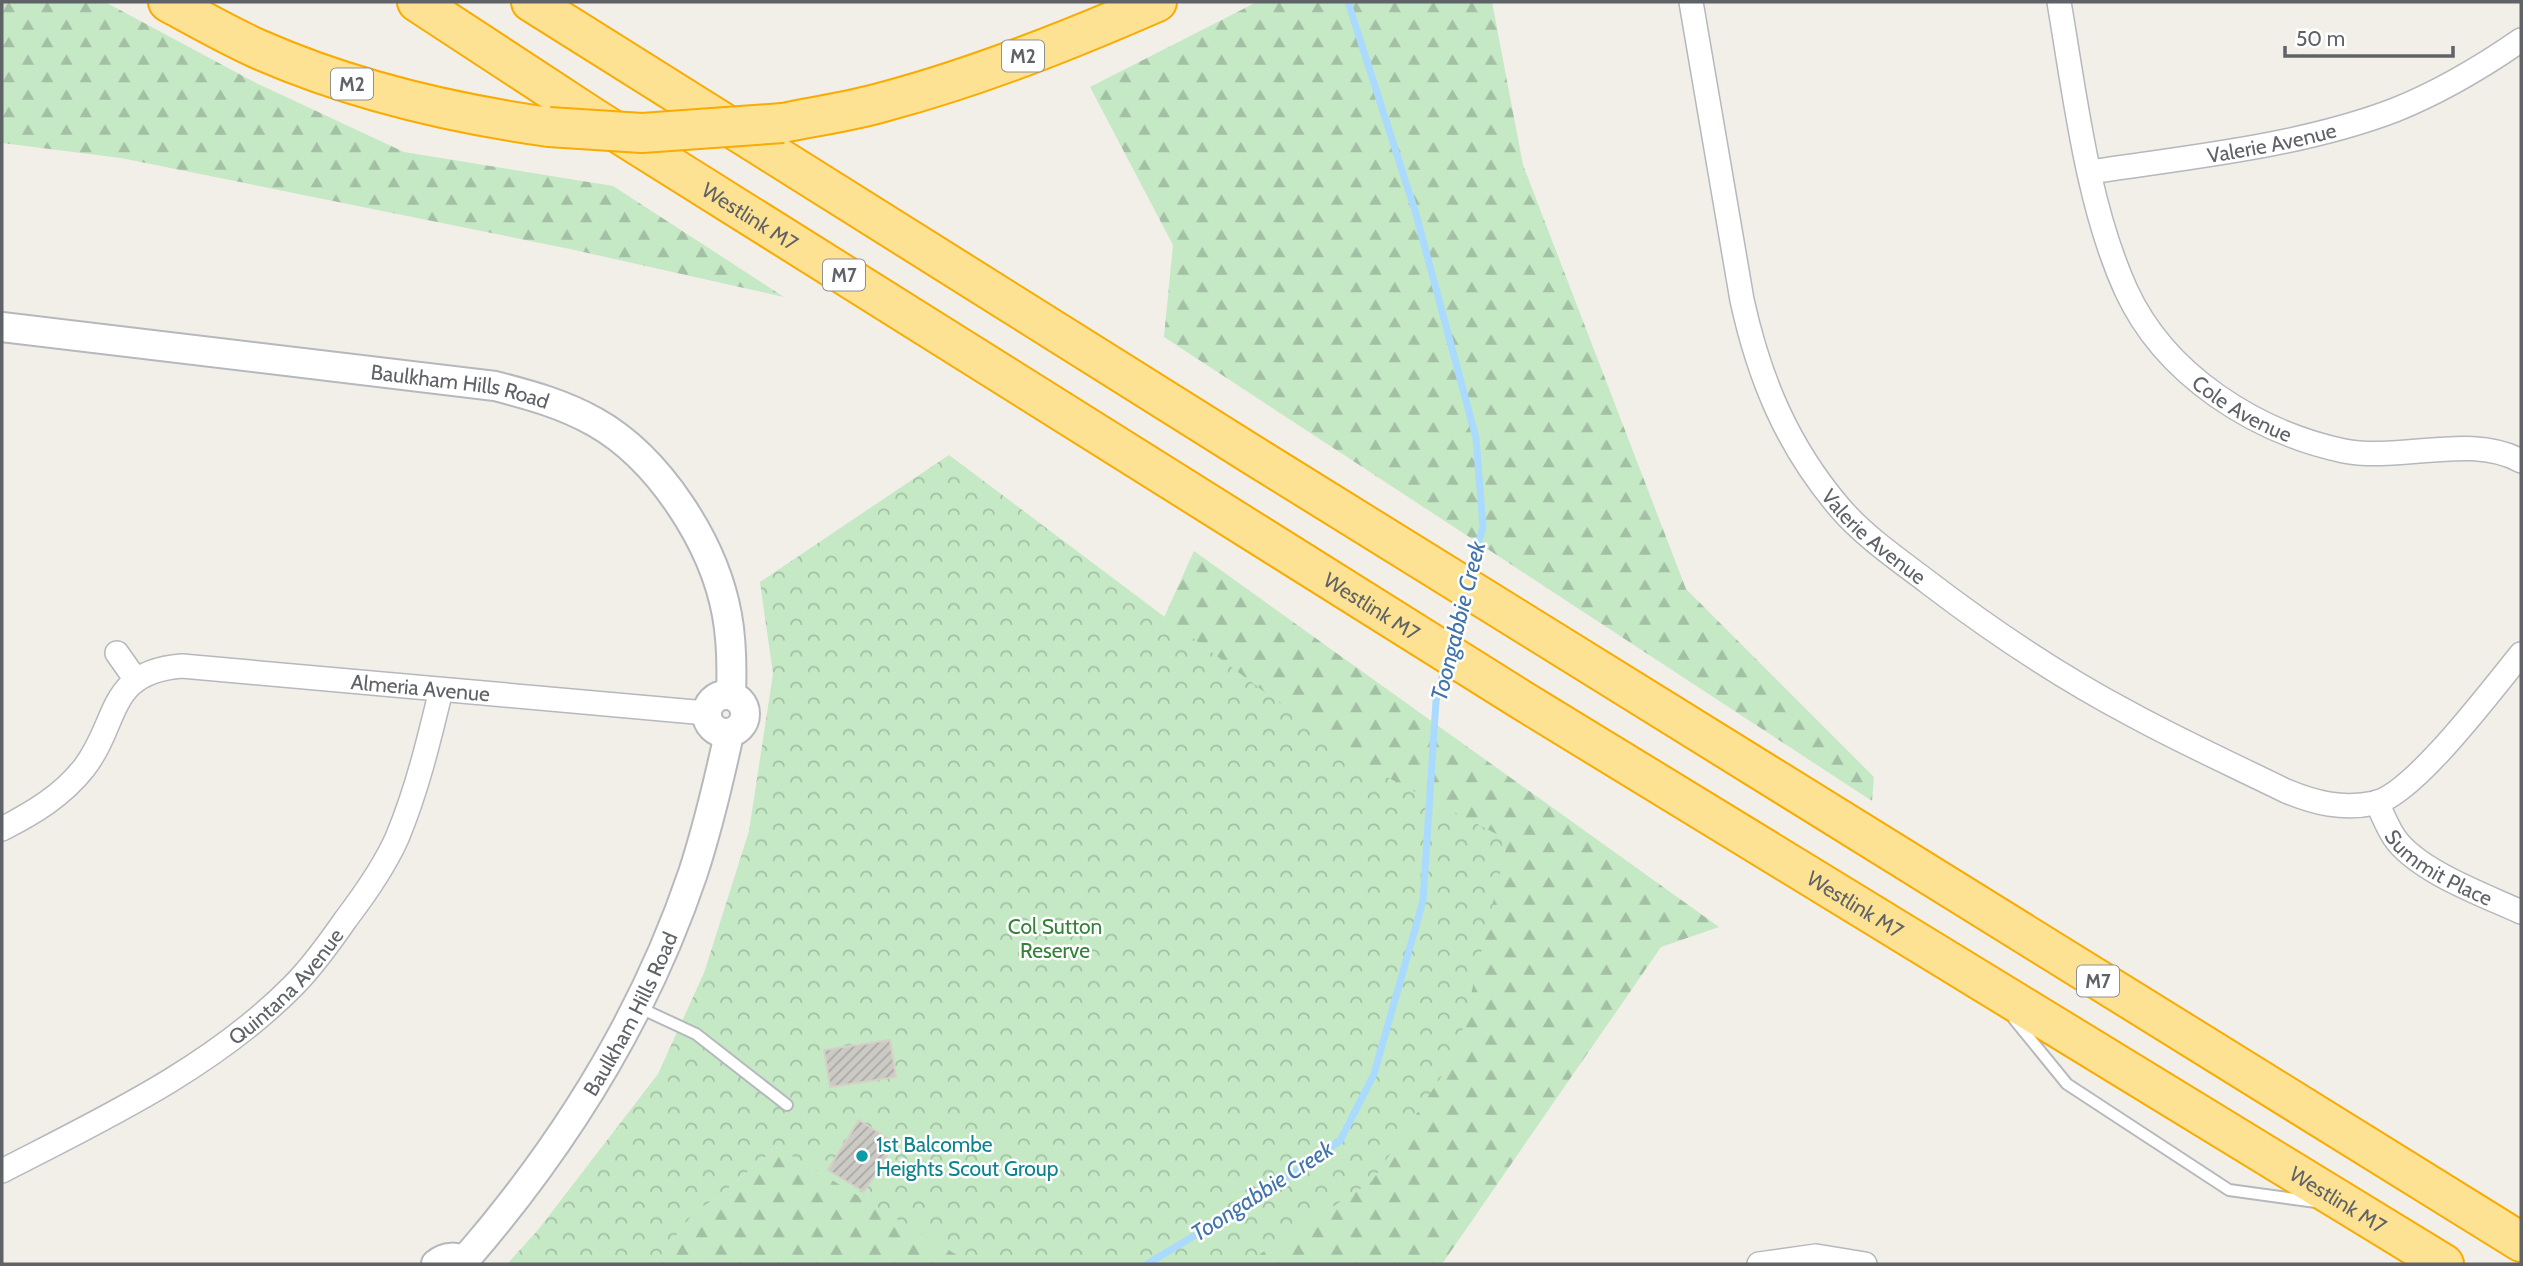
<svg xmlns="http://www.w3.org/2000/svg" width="2523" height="1266" viewBox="0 0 2523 1266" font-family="Cabin,sans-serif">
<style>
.forest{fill:url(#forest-firs)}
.park{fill:url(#park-crowns)}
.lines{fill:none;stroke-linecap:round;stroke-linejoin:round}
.stream{stroke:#aadaff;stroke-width:7}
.building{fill:url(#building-hatch);stroke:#d6d1c6;stroke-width:2}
.service-casing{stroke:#b5b8bc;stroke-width:14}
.minor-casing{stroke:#b5b8bc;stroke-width:26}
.tertiary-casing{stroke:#b5b8bc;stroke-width:32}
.motorway-casing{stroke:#f9ab00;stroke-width:42}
.service{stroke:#fff;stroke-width:10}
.minor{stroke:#fff;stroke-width:23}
.tertiary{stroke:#fff;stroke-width:28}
.motorway{stroke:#fde293;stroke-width:38}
.motorway-bridge-casing{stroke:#f9ab00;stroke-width:42;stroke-linecap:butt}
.motorway-bridge{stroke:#fde293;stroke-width:38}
.culture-dot{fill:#0f9aa8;stroke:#fff;stroke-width:2.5}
.labels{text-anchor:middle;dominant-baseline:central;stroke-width:5;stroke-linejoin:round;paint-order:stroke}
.shield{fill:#fff;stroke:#8f9295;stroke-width:2}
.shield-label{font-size:19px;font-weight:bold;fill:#5f6368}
.street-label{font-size:21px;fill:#5f6368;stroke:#fff}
.park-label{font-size:21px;fill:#348238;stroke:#fff}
.culture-label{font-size:21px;fill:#0d838f;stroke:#fff;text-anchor:start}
.water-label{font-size:23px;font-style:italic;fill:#4174aa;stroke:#fff}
</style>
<defs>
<pattern id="forest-firs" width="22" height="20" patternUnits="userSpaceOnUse" patternTransform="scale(1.75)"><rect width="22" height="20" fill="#c5e8c5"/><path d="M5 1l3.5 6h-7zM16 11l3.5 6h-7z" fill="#a3c0a4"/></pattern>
<pattern id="park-crowns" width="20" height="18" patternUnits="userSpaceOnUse" patternTransform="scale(1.75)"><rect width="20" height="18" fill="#c5e8c5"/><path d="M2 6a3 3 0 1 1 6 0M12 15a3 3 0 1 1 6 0" fill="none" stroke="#a3c0a4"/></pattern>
<pattern id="building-hatch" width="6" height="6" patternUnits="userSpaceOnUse" patternTransform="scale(1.75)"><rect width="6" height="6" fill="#cccac5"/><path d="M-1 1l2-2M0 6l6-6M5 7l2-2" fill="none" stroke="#a9a8a4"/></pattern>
</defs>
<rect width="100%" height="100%" fill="#f1efe8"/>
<g class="forest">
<polygon points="2,2 105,2 256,83 404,152 613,186 784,297 570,249 121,158 2,143"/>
<polygon points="1257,2 1492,2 1523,165 1686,589 1874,777 1872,801 1164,337 1173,245 1090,87"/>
<polygon points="1194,551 1719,927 1661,947 1442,1264 654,1264 695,1211 715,1199 777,1147 881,1209 1143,664"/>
</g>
<polygon class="park" points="949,455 1358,762 1508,840 1457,1053 1372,1181 1245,1264 972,1264 777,1147 715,1199 695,1211 654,1264 507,1264 538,1230 658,1074 704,973 749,831 773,674 760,582"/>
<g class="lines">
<g class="stream">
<polyline points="1348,2 1416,214 1476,438 1483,527 1469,577"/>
<polyline points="1452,641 1463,599"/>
<polyline points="1147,1264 1251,1202 1340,1141 1374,1074 1423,901 1436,701 1445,666"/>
</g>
</g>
<g class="building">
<polygon points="890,1040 896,1077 830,1087 824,1050"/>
<polygon points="859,1120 895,1143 864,1192 828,1170"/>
</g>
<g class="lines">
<defs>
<g id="service">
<polyline points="638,1007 696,1034 787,1105"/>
<polyline points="2014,1019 2067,1084 2229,1190 2316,1202"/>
</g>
<g id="minor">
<path id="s1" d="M1691 2 1742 300C1759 378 1787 446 1840 508 1865 537 1899 560 1929 583 1992 631 2059 676 2129 713 2180 741 2233 765 2286 791 2315 803 2343 810 2375 803 2415 793 2492 689 2521 654"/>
<path id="s2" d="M2059 2C2075 95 2087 204 2126 290 2165 375 2255 432 2344 451 2401 462 2471 433 2521 461"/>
<path id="s3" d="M2090 172C2190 157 2301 146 2395 110 2440 92 2482 67 2521 40"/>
<polyline points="117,653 136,680"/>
<path id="s4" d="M2377 802C2382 814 2387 826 2394 837 2417 871 2484 895 2521 912"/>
<path id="s5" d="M2 829C33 813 62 796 84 768 120 721 106 672 182 666L706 713"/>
<path id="s6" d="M2 1171C103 1119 212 1068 293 986 313 966 330 942 346 919 365 894 384 867 397 838 417 790 429 740 441 690"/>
<polyline points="1759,1264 1816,1256 1865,1264"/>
</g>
<g id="tertiary">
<path id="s7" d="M2 327 495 386C530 395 563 404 595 422 659 458 714 543 727 615 732 642 732 668 731 695"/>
<circle cx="726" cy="714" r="19"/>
<path id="s8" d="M464 1261C564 1146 644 1018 693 873 708 827 719 780 729 734"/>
<path d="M436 1264C445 1256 458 1255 467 1264"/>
</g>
<g id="motorway">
<path d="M168 2C197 18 227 35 258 49 351 90 449 113 549 127"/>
<path id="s9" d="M417 2 594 118 1520 699 2444 1264"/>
<path d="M531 2C1192 419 1856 832 2521 1242"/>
<path d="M783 123C817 116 853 111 887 101 980 76 1070 40 1157 2"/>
</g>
</defs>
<use href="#service" class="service-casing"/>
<use href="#minor" class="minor-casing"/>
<use href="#tertiary" class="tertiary-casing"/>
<use href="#motorway" class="motorway-casing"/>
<use href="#service" class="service"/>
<use href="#minor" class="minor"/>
<use href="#tertiary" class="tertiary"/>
<use href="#motorway" class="motorway"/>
<defs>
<polyline id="motorway-bridge" points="549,127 642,133 783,123"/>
</defs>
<use href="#motorway-bridge" class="motorway-bridge-casing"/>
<use href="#motorway-bridge" class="motorway-bridge"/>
</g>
<circle class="culture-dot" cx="862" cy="1156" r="7"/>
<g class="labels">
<g class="shield">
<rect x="1002" y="40.5" width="42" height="31" rx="5"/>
<rect x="331" y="68.5" width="42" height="31" rx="5"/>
<rect x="823" y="259.5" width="42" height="31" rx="5"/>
<rect x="2077" y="965.5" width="42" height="31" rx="5"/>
</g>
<g class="shield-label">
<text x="1023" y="56">M2</text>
<text x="352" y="84">M2</text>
<text x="844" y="275">M7</text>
<text x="2098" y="981">M7</text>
</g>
<g class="street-label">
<text stroke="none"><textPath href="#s3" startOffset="184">Valerie Avenue</textPath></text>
<text stroke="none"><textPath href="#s9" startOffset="396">Westlink M7</textPath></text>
<text stroke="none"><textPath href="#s7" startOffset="462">Baulkham Hills Road</textPath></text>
<text stroke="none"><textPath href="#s2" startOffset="466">Cole Avenue</textPath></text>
<text stroke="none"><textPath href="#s1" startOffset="579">Valerie Avenue</textPath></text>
<text stroke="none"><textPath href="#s9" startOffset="1130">Westlink M7</textPath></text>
<text stroke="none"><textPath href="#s5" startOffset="494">Almeria Avenue</textPath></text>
<text stroke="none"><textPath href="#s4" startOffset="94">Summit Place</textPath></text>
<text stroke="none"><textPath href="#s9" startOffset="1698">Westlink M7</textPath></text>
<text stroke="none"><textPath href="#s6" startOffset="341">Quintana Avenue</textPath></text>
<text stroke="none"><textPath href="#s8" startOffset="299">Baulkham Hills Road</textPath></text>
<text stroke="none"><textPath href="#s9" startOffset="2264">Westlink M7</textPath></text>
</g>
<g class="park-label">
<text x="1055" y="926">Col Sutton<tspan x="1055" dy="24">Reserve</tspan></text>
</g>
<g class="culture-label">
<text x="876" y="1144">1st Balcombe<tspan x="876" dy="24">Heights Scout Group</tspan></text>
</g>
<g class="water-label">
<text transform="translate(1458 621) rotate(-76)">Toongabbie Creek</text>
<text transform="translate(1262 1191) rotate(-33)">Toongabbie Creek</text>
</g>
</g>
<rect width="2523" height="1266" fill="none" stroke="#5f6368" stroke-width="7"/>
<path d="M2285 46v10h168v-10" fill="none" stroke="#5f6368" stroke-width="3.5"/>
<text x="2296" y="46" font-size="21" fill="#5f6368" stroke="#ffffff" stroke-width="5" paint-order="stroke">50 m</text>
</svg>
